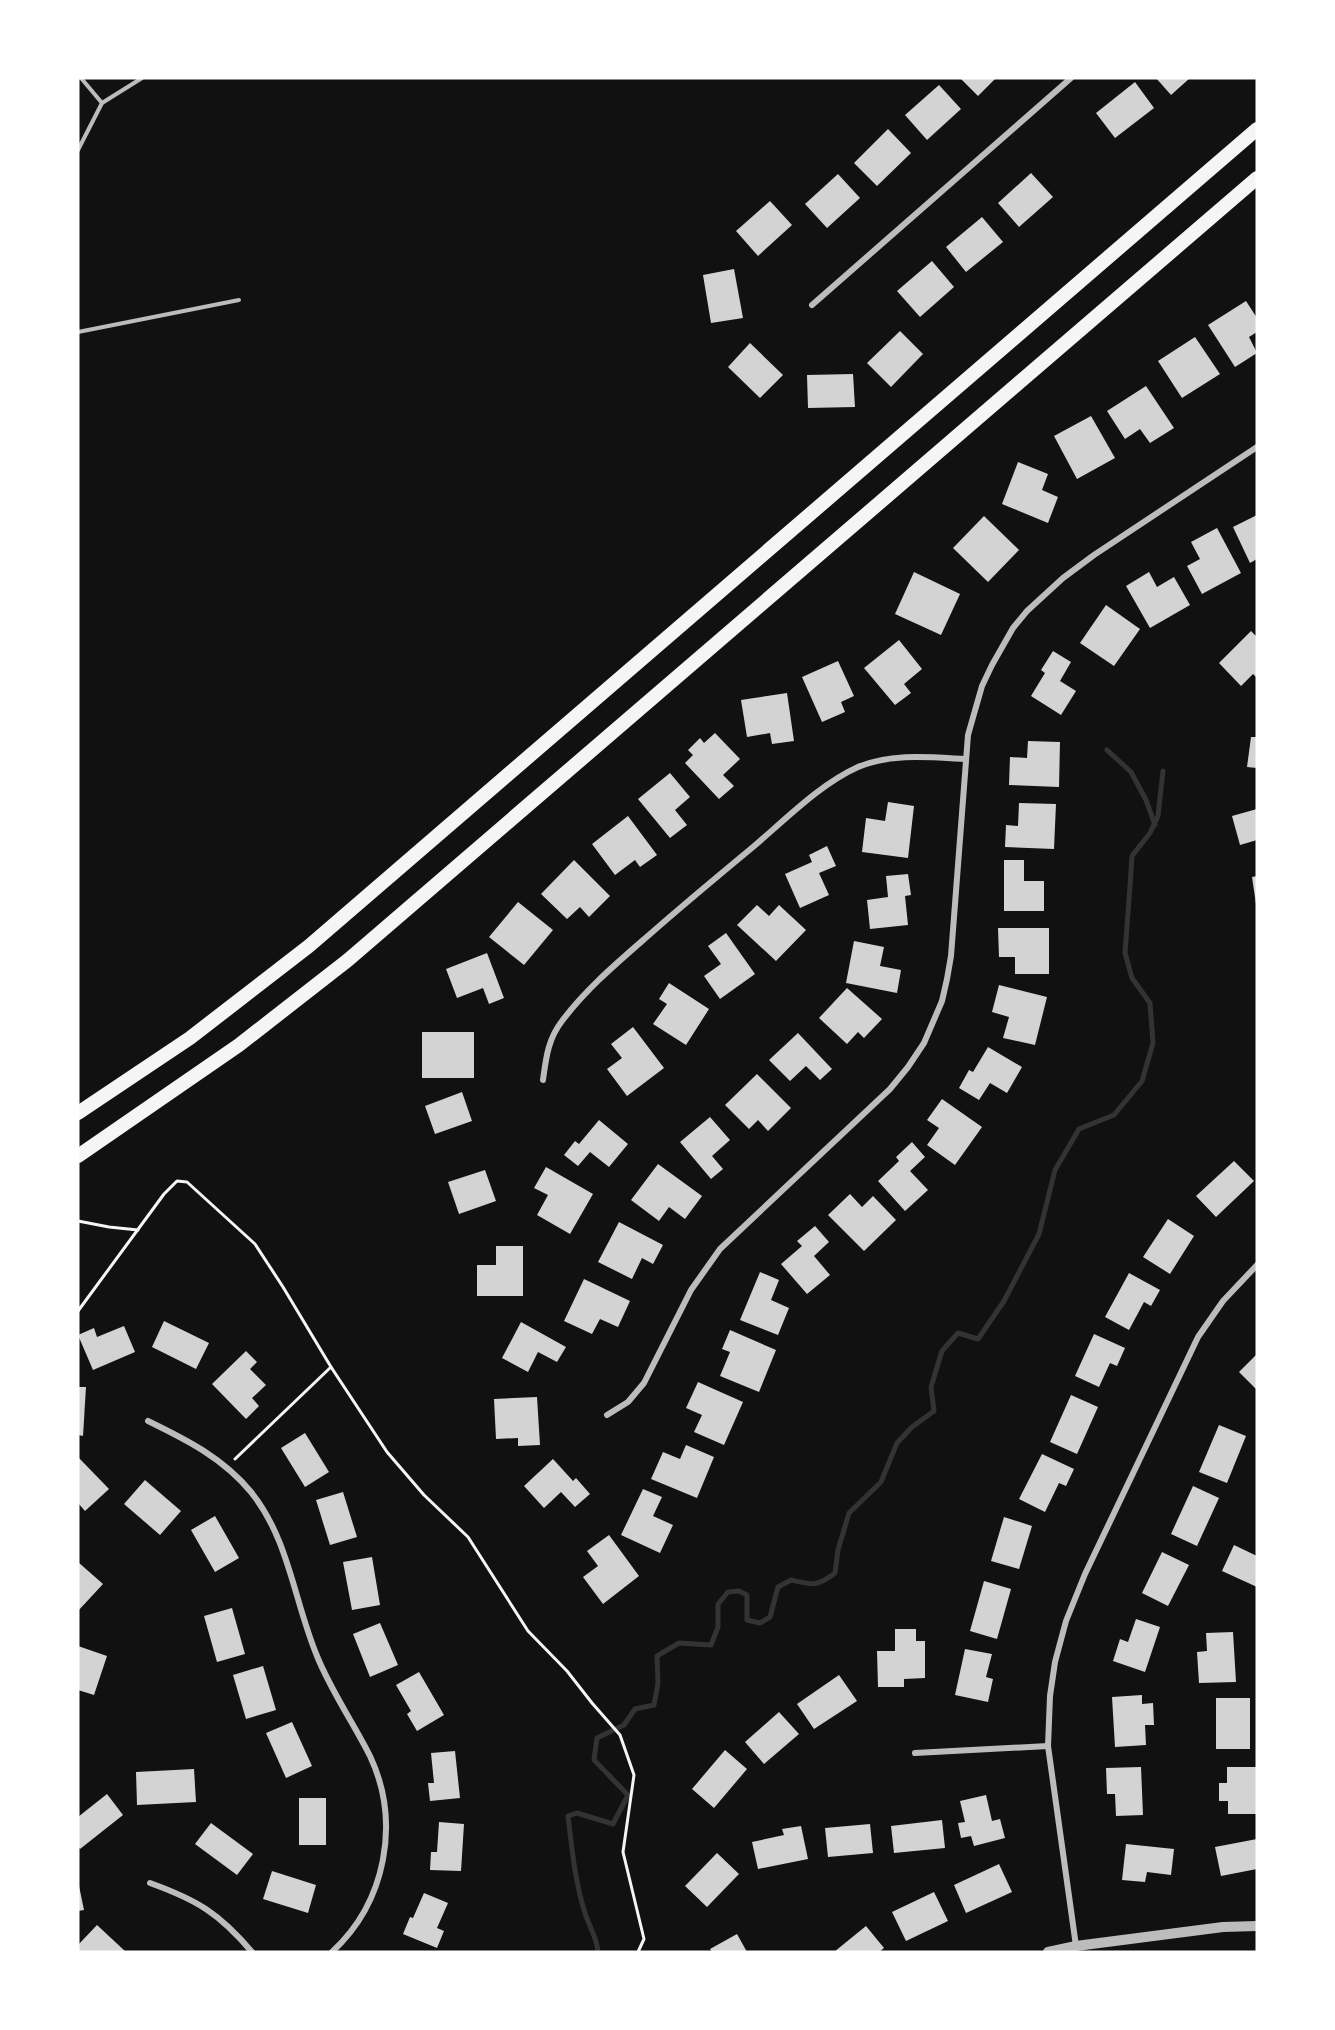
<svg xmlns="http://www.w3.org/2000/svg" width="1335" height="2030" viewBox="0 0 1335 2030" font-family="Karla,sans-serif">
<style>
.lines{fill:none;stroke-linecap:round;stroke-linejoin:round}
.stream{stroke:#333;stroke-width:5}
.building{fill:#d3d3d3}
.path{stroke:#f5f5f5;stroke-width:3}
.service{stroke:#bcbcbc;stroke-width:4}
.minor{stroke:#bcbcbc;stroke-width:6}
.tertiary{stroke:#bcbcbc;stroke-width:10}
.primary{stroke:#f5f5f5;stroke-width:14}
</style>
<rect width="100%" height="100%" fill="#111"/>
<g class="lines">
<g class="stream">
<polyline points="1107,750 1131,772 1146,800 1155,825"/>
<path d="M598 1952C597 1938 589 1926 585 1913 575 1882 572 1849 568 1816L577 1813 613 1824 628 1795 594 1760 597 1738 624 1725 635 1709 654 1705 658 1683 657 1656 679 1643 711 1645 718 1627V1604L728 1592 739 1591 747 1595V1620L760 1623 770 1617 778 1587 791 1580C812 1585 817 1587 835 1573L838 1550 849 1513 881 1482 897 1443 912 1427 934 1411 931 1387 942 1351 958 1333 978 1339 1004 1301 1039 1234 1055 1170 1079 1129 1114 1115 1142 1081 1153 1043 1150 1003 1132 978 1125 953 1130 886 1132 856 1150 833 1158 816 1163 771"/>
</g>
</g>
<g class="building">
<polygon points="960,78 996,78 978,96"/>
<polygon points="1156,78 1190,78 1171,95"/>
<polygon points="1135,82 1154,108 1115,138 1096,113"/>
<polygon points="939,85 961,109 927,140 905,115"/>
<polygon points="888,129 911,153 877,186 854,163"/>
<polygon points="1031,173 1053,197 1019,227 998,203"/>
<polygon points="838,174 860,198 827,228 805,204"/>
<polygon points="770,201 792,225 758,256 736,231"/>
<polygon points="982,217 1003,242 966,272 946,247"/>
<polygon points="932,261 954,287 920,317 897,291"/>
<polygon points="734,269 743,318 711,323 703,275"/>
<polygon points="1246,301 1257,318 1257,332 1249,337 1257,353 1235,367 1208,325"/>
<polygon points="900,331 923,354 891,387 867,363"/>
<polygon points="1195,337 1220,374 1182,398 1158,361"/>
<polygon points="750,343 783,375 760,398 728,367"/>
<polygon points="853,374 855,407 808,408 807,375"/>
<polygon points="1146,386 1174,428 1150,443 1140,429 1125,439 1107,411"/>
<polygon points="1091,416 1115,458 1077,479 1054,436"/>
<polygon points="1018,462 1048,474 1042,490 1058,497 1048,523 1002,504"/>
<polygon points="1257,515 1257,559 1250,563 1233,527"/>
<polygon points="984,516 1019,550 988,582 953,548"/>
<polygon points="1217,528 1241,573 1202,594 1187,566 1200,559 1191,542"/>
<polygon points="914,572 960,594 941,635 895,614"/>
<polygon points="1149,572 1157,587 1174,577 1190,605 1150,628 1126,586"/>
<polygon points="1106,605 1140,629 1114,666 1080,643"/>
<polygon points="1251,631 1257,637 1257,678 1253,674 1241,686 1219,663"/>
<polygon points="899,640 922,669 904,684 911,693 895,705 864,668"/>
<polygon points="1053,651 1071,662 1060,681 1076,691 1061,715 1031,696 1045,673 1041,670"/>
<polygon points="838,661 854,696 841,702 845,712 822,722 802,677"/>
<polygon points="787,693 794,741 772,744 770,733 747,737 741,700"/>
<polygon points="715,733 740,759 723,775 734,786 719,799 685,763 693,755 688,750 700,738 704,743"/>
<polygon points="1251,737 1257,737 1257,768 1247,767"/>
<polygon points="1028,741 1060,742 1059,787 1009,785 1010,757 1027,758"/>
<polygon points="670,773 690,797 675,810 687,825 670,838 638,799"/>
<polygon points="888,802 914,806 908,858 862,852 866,818 885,821"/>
<polygon points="1019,803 1056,804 1054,849 1005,847 1006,825 1018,826"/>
<polygon points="1257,809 1257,840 1240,845 1232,816"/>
<polygon points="628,816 657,855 640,867 635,860 615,875 592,844"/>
<polygon points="827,846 836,866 819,873 829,895 800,908 785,874 812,862 809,855"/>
<polygon points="574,860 610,896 589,917 580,907 567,919 541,894"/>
<polygon points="1004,860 1024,860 1024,881 1044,881 1044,911 1004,911"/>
<polygon points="908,874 911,895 905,896 908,925 870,929 867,900 888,897 886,876"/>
<polygon points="1257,876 1257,904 1256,904 1252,877"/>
<polygon points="518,902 553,930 524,965 489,937"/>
<polygon points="757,905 769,916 779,905 806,930 776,961 737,925"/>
<polygon points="998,928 1049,928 1049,974 1015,974 1015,957 999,957"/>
<polygon points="726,933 755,974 720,999 704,976 721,964 708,946"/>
<polygon points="854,941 884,947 880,966 901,970 897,993 846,983"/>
<polygon points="487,953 504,998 489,1004 483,988 457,998 446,969"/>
<polygon points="669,983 709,1009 686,1045 653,1024 667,1004 659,999"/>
<polygon points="999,985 1047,997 1035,1045 1003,1038 1009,1017 992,1012"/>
<polygon points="847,988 882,1019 864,1038 858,1032 847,1044 819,1018"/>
<polygon points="633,1027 664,1068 627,1096 607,1069 622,1058 611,1044"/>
<rect x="422" y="1032" width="52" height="46"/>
<polygon points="798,1033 832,1069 820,1080 806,1066 790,1081 769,1060"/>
<polygon points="988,1047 1022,1067 1007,1093 990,1083 979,1100 959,1088 969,1070 973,1072"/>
<polygon points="757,1074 791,1108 768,1131 758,1120 749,1129 725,1105"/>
<polygon points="462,1092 472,1121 435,1134 425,1106"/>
<polygon points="942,1099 982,1127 955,1165 927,1145 939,1128 927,1120"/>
<polygon points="710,1117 730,1140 712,1156 723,1169 711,1179 680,1142"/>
<polygon points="599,1120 628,1144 609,1167 590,1152 578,1166 564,1155 575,1141 579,1144"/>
<polygon points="912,1142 925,1157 910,1171 928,1190 905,1211 878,1181 899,1161 896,1157"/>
<polygon points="1234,1161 1254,1181 1216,1217 1196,1196"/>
<polygon points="658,1164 702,1196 685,1219 669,1207 659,1221 631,1200"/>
<polygon points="546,1167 593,1194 570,1234 537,1215 548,1195 534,1188"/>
<polygon points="485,1170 496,1201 459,1214 448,1182"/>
<polygon points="850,1194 862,1207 873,1196 896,1220 864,1251 828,1215"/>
<polygon points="1168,1219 1194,1236 1170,1274 1143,1257"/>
<polygon points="619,1222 663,1245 653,1264 642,1258 632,1279 598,1262"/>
<polygon points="815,1226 829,1242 814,1256 830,1275 807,1294 781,1264 802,1246 797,1241"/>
<polygon points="496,1246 523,1246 523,1296 477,1296 477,1265 496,1265"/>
<polygon points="760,1272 779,1280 771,1300 789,1308 778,1335 740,1320"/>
<polygon points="1129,1273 1160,1290 1151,1306 1144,1302 1129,1330 1105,1317"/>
<polygon points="584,1279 630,1301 618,1327 600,1319 592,1334 564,1321"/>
<polygon points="164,1321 209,1343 196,1369 152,1347"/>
<polygon points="521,1322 566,1347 557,1362 538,1352 528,1372 502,1358"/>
<polygon points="124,1326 135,1352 93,1370 78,1335 94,1328 97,1337"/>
<polygon points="730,1330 776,1350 759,1392 720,1376 730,1352 722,1349"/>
<polygon points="1094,1334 1125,1348 1117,1366 1110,1363 1099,1387 1075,1376"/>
<polygon points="246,1351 257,1362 250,1369 266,1385 252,1398 259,1406 246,1419 212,1384"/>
<polygon points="1257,1354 1257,1390 1239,1372"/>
<polygon points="698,1382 743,1402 724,1445 694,1432 702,1415 686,1408"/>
<polygon points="78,1387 86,1387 83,1436 78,1435"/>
<polygon points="1071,1395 1098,1407 1077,1454 1050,1442"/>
<polygon points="537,1397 540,1445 518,1446 518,1438 496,1439 494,1399"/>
<polygon points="1219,1425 1246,1436 1227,1483 1199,1472"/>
<polygon points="305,1433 329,1472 305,1487 281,1448"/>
<polygon points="686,1445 714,1457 697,1498 651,1479 663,1452 680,1459"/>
<polygon points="1042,1454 1074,1469 1066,1486 1059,1483 1045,1512 1019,1499"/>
<polygon points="78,1457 109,1489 85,1511 78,1503"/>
<polygon points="553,1459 573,1481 576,1478 590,1494 575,1507 561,1492 544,1508 524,1486"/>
<polygon points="145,1480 181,1511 160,1535 124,1504"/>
<polygon points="1193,1486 1219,1498 1197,1546 1171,1534"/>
<polygon points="643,1489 662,1497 653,1516 673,1525 660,1553 621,1535"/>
<polygon points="343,1492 357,1537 330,1545 316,1500"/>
<polygon points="215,1516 239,1558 215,1572 191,1530"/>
<polygon points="1004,1517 1032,1526 1019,1569 991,1561"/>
<polygon points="609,1535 639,1576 603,1604 583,1577 598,1566 587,1551"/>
<polygon points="1234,1545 1257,1556 1257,1587 1222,1571"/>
<polygon points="1162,1552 1189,1565 1168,1606 1142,1593"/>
<polygon points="372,1557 380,1605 352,1610 343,1562"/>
<polygon points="78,1562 103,1584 78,1611"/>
<polygon points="984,1581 1011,1589 997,1639 970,1631"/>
<polygon points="232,1608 245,1654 217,1662 204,1616"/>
<polygon points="1136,1619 1160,1627 1145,1672 1113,1661 1120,1639 1128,1642"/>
<polygon points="380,1623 398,1665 370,1677 353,1634"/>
<polygon points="895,1629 916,1629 916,1641 925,1641 925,1678 904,1679 904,1687 878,1687 877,1651 895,1651"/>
<polygon points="1233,1632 1236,1682 1199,1683 1197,1652 1207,1651 1206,1633"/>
<polygon points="78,1646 107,1656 94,1695 78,1690"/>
<polygon points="965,1649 992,1654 986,1677 993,1679 988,1702 955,1695"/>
<polygon points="263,1666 276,1710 246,1719 233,1675"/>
<polygon points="419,1672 444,1715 417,1731 407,1714 411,1711 396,1685"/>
<polygon points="839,1675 857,1701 814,1729 797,1704"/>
<polygon points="1142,1695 1142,1704 1153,1703 1154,1725 1145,1725 1146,1745 1115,1747 1112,1697"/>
<rect x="1216" y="1698" width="34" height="51"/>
<polygon points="779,1712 799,1734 764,1764 745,1742"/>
<polygon points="292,1722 312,1766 286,1778 266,1733"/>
<polygon points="725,1750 747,1769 714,1808 692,1789"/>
<polygon points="455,1751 460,1798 430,1801 428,1783 434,1783 431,1753"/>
<polygon points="1141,1767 1143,1815 1116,1816 1115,1794 1107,1794 1106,1768"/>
<polygon points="1227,1767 1257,1767 1257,1814 1228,1814 1228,1801 1219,1801 1219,1783 1227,1783"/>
<polygon points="194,1769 196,1802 137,1805 136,1772"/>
<polygon points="107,1794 123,1815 80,1849 78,1846 78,1817"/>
<polygon points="986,1795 992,1821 1000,1819 1005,1838 974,1846 971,1836 961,1838 958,1823 965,1822 960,1801"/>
<rect x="299" y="1798" width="27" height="47"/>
<polygon points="942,1820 945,1848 894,1853 891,1826"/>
<polygon points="439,1822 464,1824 461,1871 430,1870 431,1852 437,1852"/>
<polygon points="211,1823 253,1854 237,1875 195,1844"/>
<polygon points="870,1824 873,1853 828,1857 825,1828"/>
<polygon points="801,1826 808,1859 758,1869 752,1842 784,1835 782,1829"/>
<polygon points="1257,1839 1257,1869 1221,1876 1215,1847"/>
<polygon points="1126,1844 1174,1849 1171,1875 1147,1872 1145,1882 1122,1880"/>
<polygon points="717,1853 739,1874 707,1907 685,1886"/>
<polygon points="999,1864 1012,1892 966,1913 954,1885"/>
<polygon points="272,1871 316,1885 308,1913 263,1899"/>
<polygon points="78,1881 84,1910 78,1911"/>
<polygon points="934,1892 948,1921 906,1941 892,1912"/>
<polygon points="424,1893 448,1903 437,1928 444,1931 437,1948 403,1934 410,1917 413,1918"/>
<polygon points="97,1925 126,1952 78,1952 78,1945"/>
<polygon points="866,1926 884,1948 879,1952 834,1952"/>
<polygon points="737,1934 747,1952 712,1952 710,1949"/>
</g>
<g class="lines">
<g class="path">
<polyline points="78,1221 109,1227 138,1230"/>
<polyline points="78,1311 164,1194 177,1181 187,1182 255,1244 283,1287 331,1367 387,1452 424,1495 468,1537 528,1631 567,1671 592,1703 620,1735 634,1775 623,1852 644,1939 638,1952"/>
<polyline points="235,1459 331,1367"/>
</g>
<g class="service">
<polyline points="81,78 102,103"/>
<polyline points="78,150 102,103 142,78"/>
<polyline points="78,332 239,300"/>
</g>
<g class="minor">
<polyline points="812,305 1071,78"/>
<path d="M543 1080C546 1058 548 1039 562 1021 587 988 618 962 649 935 683 905 718 876 753 847 785 820 820 784 858 767 891 753 929 757 965 759"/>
<polyline points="607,1415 628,1402 644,1383 691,1290 720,1249 890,1089 908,1067 924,1043 942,1001 947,979 951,956 968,735 982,686 992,665 1013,628 1027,611 1063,578 1094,555 1257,447"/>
<path d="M148 1421C187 1440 223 1458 251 1492 289 1539 294 1601 317 1656 331 1691 353 1722 370 1756 401 1822 386 1902 332 1952"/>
<polyline points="915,1753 1048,1746"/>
<path d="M150 1883C197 1900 219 1913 252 1952"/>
<polyline points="1076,1946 1048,1746 1050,1696 1055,1662 1066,1621 1085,1574 1198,1337 1223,1301 1257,1265"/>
</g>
<polyline class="tertiary" points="1048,1952 1076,1946 1223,1927 1257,1926"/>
<g class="primary">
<polyline points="78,1113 190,1038 309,946 1257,129"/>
<polyline points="78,1156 239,1045 348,960 1257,178"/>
</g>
</g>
<rect width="1335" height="2030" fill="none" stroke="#ffffff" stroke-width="159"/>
</svg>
